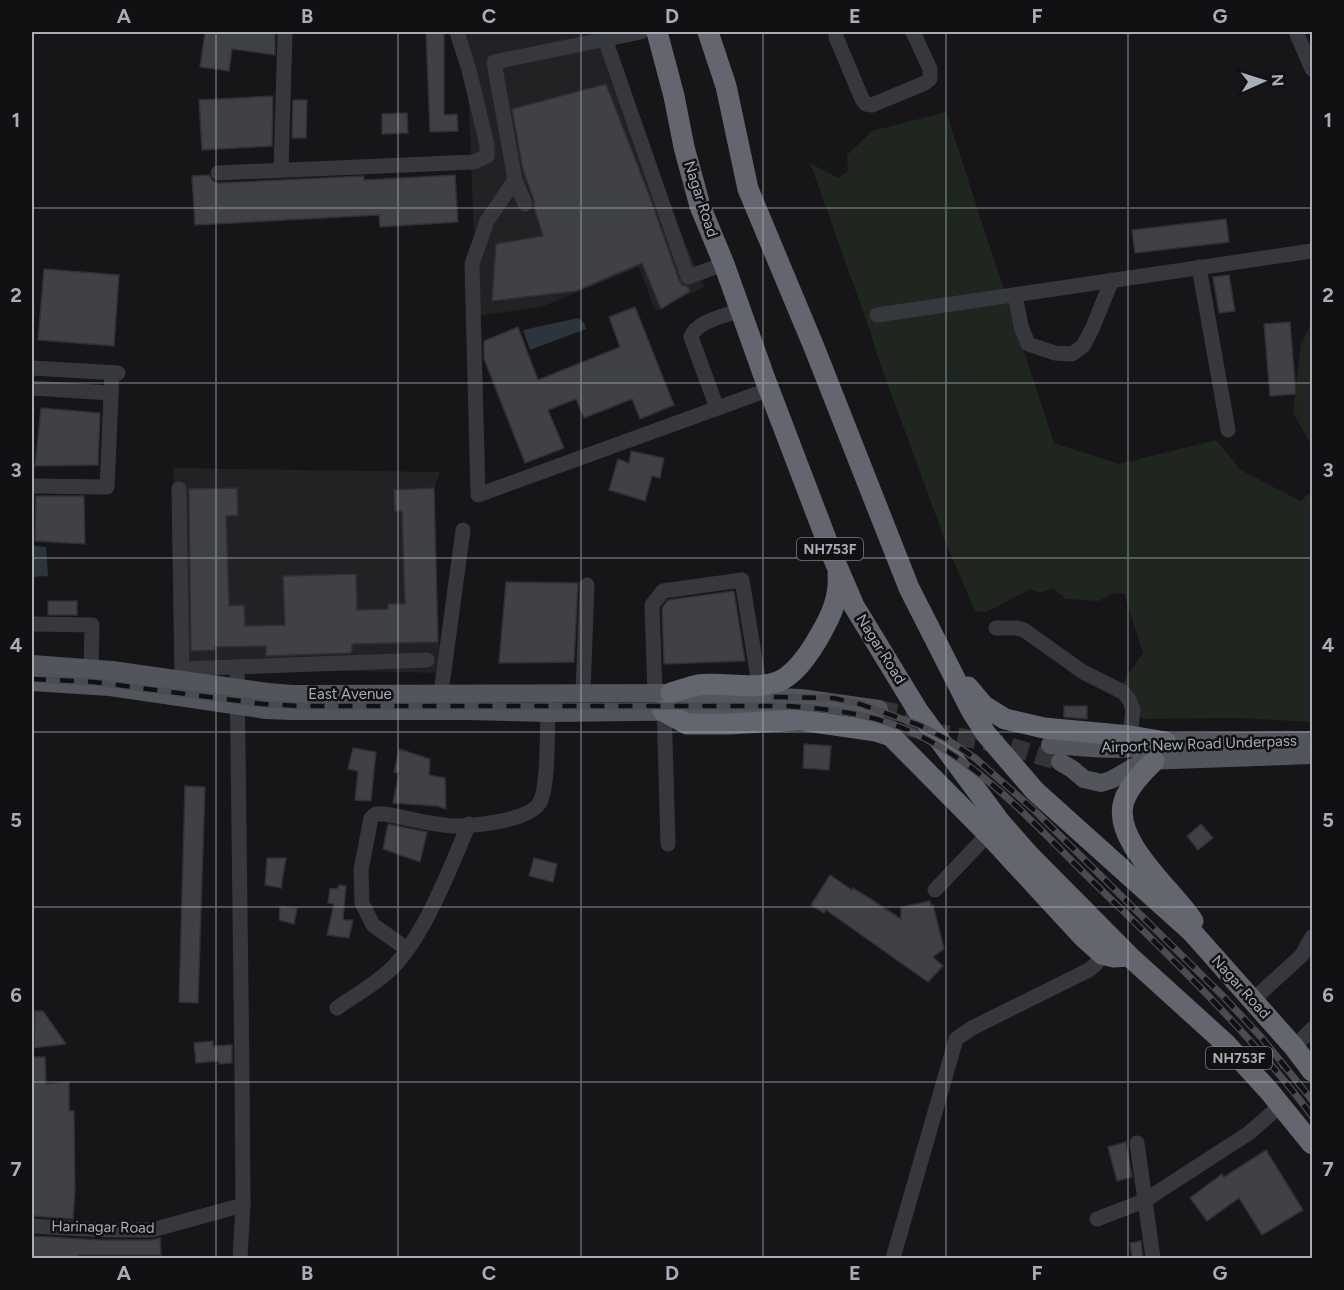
<svg xmlns="http://www.w3.org/2000/svg" width="1344" height="1290" viewBox="0 0 1344 1290" font-family="Figtree,sans-serif">
<style>
.built{fill:#222225}
.green{fill:#1e261f}
.water{fill:#2c353c}
.building{fill:#404145;stroke:#303034;stroke-width:1.5}
.lines{fill:none;stroke-linecap:round;stroke-linejoin:round}
.major-tunnel{stroke:#333438;stroke-width:18;stroke-dasharray:18 9;stroke-linecap:butt}
.path{stroke:#3d3f44;stroke-width:3;stroke-dasharray:3 4.5;stroke-linecap:butt}
.minor{stroke:#37383d;stroke-width:15}
.major{stroke:#53555c;stroke-width:18}
.highway{stroke:#63666e;stroke-width:21}
.rail-casing{stroke:#4a4c52;stroke-width:7}
.rail{stroke:#111113;stroke-width:4.5;stroke-dasharray:14;stroke-linecap:butt}
.grid{fill:none;stroke:#a8adb8;stroke-width:1.5;stroke-opacity:0.55}
.labels{text-anchor:middle;dominant-baseline:central;stroke-width:5;stroke-linejoin:round;paint-order:stroke}
.shield{fill:#111113;stroke:#7b7e86;stroke-width:1.5}
.shield-label{font-size:14px;font-weight:bold;fill:#a8adb8}
.street-label{font-size:15px;fill:#a8adb8;stroke:#111113}
.neatline{fill:none;stroke:#a8adb8;stroke-width:2}
.grid-label{font-size:20px;text-anchor:middle;font-weight:bold;fill:#a8adb8}
</style>
<rect width="100%" height="100%" fill="#161618"/>
<g class="built">
<polygon points="466,32 596,32 704,287 655,311 639,267 541,307 477,316"/>
<polygon points="173,468 440,472 434,489 440,673 178,667"/>
</g>
<g class="green">
<polygon points="946,112 1054,443 1119,464 1216,440 1241,470 1300,501 1312,491 1312,722 1238,718 1142,719 1121,685 1143,653 1124,593 1111,594 1099,601 1066,599 1052,588 1040,593 1030,589 987,612 975,611 946,543 877,355 870,331 810,163 838,178 848,171 847,155 872,131"/>
<polygon points="1312,323 1312,446 1293,413 1301,342"/>
</g>
<g class="water">
<polygon points="578,318 584,323 586,329 530,350 523,330"/>
<polygon points="33,546 46,547 48,576 32,577"/>
</g>
<g class="building">
<polygon points="205,32 275,32 275,55 232,49 229,71 200,67"/>
<polygon points="426,33 444,33 444,115 457,114 458,131 430,132"/>
<polygon points="606,84 651,200 679,280 682,285 688,287 690,291 661,309 642,263 576,291 492,301 496,244 543,236 534,207 534,200 523,170 512,109"/>
<polygon points="273,96 272,146 202,150 199,100"/>
<polygon points="293,100 307,100 306,138 292,138"/>
<polygon points="407,113 408,133 382,134 382,114"/>
<polygon points="209,175 213,181 218,183 364,176 364,180 455,175 458,222 380,227 379,215 195,225 192,176"/>
<polygon points="1226,219 1229,242 1135,253 1132,230"/>
<polygon points="44,269 119,275 114,346 38,340"/>
<polygon points="1229,275 1235,311 1219,313 1213,277"/>
<polygon points="635,307 674,405 640,419 632,399 584,418 576,399 548,410 564,448 525,463 484,359 484,341 518,327 538,380 620,347 609,317"/>
<polygon points="1290,322 1296,394 1270,396 1264,324"/>
<polygon points="41,408 100,413 98,465 35,466"/>
<polygon points="631,451 664,458 660,478 652,476 645,501 609,490 618,459 629,463"/>
<polygon points="237,488 238,515 226,516 229,606 244,605 245,626 285,625 283,576 356,574 357,610 388,609 388,604 405,604 402,511 395,511 394,490 434,488 438,642 352,644 352,651 350,653 266,656 266,646 215,647 215,650 191,651 189,489"/>
<polygon points="36,496 84,496 85,544 35,541"/>
<polygon points="506,582 578,583 574,662 499,663"/>
<polygon points="734,591 745,661 664,664 662,608 668,600"/>
<rect x="48" y="601" width="29" height="14"/>
<polygon points="1064,706 1087,706 1087,719 1064,717"/>
<polygon points="804,744 831,746 829,770 803,768"/>
<polygon points="353,748 376,752 371,801 355,800 358,771 348,769"/>
<polygon points="399,749 430,759 429,775 445,778 446,809 437,806 393,803 399,773 394,772"/>
<polygon points="185,786 205,787 198,1003 179,1002"/>
<polygon points="388,824 427,832 420,862 383,849"/>
<polygon points="1201,824 1213,838 1198,850 1187,836"/>
<polygon points="267,858 286,858 281,888 265,885"/>
<polygon points="534,858 557,864 553,882 529,876"/>
<polygon points="830,875 852,890 853,888 869,898 901,919 901,907 930,901 931,906 933,905 944,949 933,957 943,966 928,982 826,910 824,913 811,905"/>
<polygon points="339,885 346,886 343,920 353,920 349,938 327,935 334,904 328,903 330,889 338,888"/>
<polygon points="280,907 297,908 294,924 279,920"/>
<polygon points="35,1011 43,1011 66,1044 34,1048"/>
<polygon points="213,1041 213,1046 232,1045 232,1063 219,1064 219,1061 196,1063 194,1043"/>
<polygon points="32,1057 45,1057 46,1084 69,1082 69,1111 74,1111 75,1190 73,1219 32,1216"/>
<polygon points="1126,1142 1132,1177 1117,1181 1108,1147"/>
<polygon points="1266,1150 1303,1210 1262,1235 1239,1198 1207,1221 1190,1198 1222,1174 1224,1177"/>
<polygon points="32,1236 101,1240 152,1240 160,1238 161,1255 78,1255 78,1258 32,1258"/>
<polygon points="1141,1241 1143,1258 1132,1258 1130,1243"/>
</g>
<g class="lines">
<g class="major-tunnel">
<polyline points="879,709 924,719"/>
<polyline points="878,722 1009,746 1060,762"/>
</g>
<polyline class="path" points="1274,1072 1286,1064"/>
<g class="minor">
<polyline points="641,32 494,62 515,180 487,221 472,264 478,495 770,389"/>
<polyline points="836,32 836,37 862,99 866,104 872,105 925,83 930,79 930,69 913,32"/>
<polyline points="1296,32 1312,69"/>
<polyline points="605,39 688,277 724,264"/>
<polyline points="281,170 285,32"/>
<polyline points="218,173 474,162 487,156 487,145 469,70 457,32"/>
<polyline points="515,180 525,204"/>
<polyline points="1199,267 1228,430"/>
<polyline points="1015,295 1021,326 1028,344 1055,353 1072,354 1083,346 1092,329 1112,280"/>
<polyline points="877,315 1312,251"/>
<polyline points="32,368 118,373"/>
<polyline points="32,388 111,393"/>
<path d="M717 408 691 337C696 321 726 316 740 310"/>
<polyline points="32,486 107,487 112,373"/>
<polyline points="179,489 182,677"/>
<polyline points="32,624 92,625 91,668"/>
<polyline points="996,628 1016,628 1024,630 1083,672 1123,692 1130,701 1133,710 1130,736"/>
<polyline points="237,667 242,1074 243,1205 240,1258"/>
<polyline points="182,669 427,660"/>
<polyline points="583,692 587,585"/>
<polyline points="441,693 463,530"/>
<polyline points="655,693 652,605 663,591 742,580 759,684"/>
<polyline points="664,703 668,844"/>
<polyline points="935,890 995,827"/>
<path d="M407 949 373 925 362 903 361 870 371 818 376 814H385C408 818 431 825 454 826 474 826 530 821 540 802 549 784 547 724 548 701"/>
<polyline points="1253,1000 1302,955 1312,937"/>
<path d="M337 1008C354 996 374 985 390 970 424 938 450 868 469 824"/>
<polyline points="1294,1047 1312,1029"/>
<polyline points="1137,1143 1153,1258"/>
<polyline points="1097,1219 1144,1201 1249,1133 1281,1105"/>
<polyline points="32,1226 101,1230 152,1230 243,1205"/>
<polyline points="893,1258 956,1039 972,1028 1089,970 1096,964 1102,954"/>
</g>
<g class="major">
<polyline points="32,664 112,670 268,692 292,694 671,693 801,698 879,709"/>
<polyline points="32,682 110,687 266,710 291,711 468,711 548,713 802,710"/>
<path d="M1050 745C1089 747 1129 754 1166 742L1312 740"/>
<polyline points="1060,762 1072,769 1084,779 1101,783 1111,780 1144,761 1312,755"/>
</g>
<g class="highway">
<polyline points="657,32 674,96 684,147 700,206 724,264 765,379 833,557 854,606 918,711 1000,822 1029,855 1129,956 1226,1044 1269,1091 1312,1144"/>
<polyline points="708,32 726,86 748,189 814,347 909,588 971,710 986,734 1035,791 1192,932 1294,1047 1312,1071"/>
<polyline points="968,687 984,706 1005,719 1044,728 1130,736 1166,742"/>
<path d="M671 693C680 690 689 687 698 685 724 681 762 693 785 678 800 668 811 651 820 635 831 616 840 597 838 574"/>
<polyline points="663,711 687,724 729,724 800,720 876,731 891,736 988,834 1083,937 1102,954 1114,957 1129,956"/>
<path d="M1154 761C1143 772 1129 786 1124 801 1111 841 1174 891 1193 921"/>
</g>
<defs>
<g id="rail">
<path d="M32 679 94 682 263 704 299 706H788C832 709 875 714 916 734 984 766 1036 826 1089 878 1167 954 1246 1028 1312 1116"/>
<polyline points="774,697 833,698 860,704 919,725 946,739 975,758 1034,810 1221,994 1261,1037 1312,1100"/>
</g>
</defs>
<use href="#rail" class="rail-casing"/>
<use href="#rail" class="rail"/>
</g>
<path class="grid" d="M216 32V1258M398 32V1258M581 32V1258M763 32V1258M946 32V1258M1128 32V1258M32 208H1312M32 383H1312M32 558H1312M32 732H1312M32 907H1312M32 1082H1312"/>
<g class="labels">
<g class="shield">
<rect x="797" y="538" width="66" height="22" rx="4.5"/>
<rect x="1206" y="1047" width="66" height="22" rx="4.5"/>
</g>
<g class="shield-label">
<text x="830" y="549">NH753F</text>
<text x="1239" y="1058">NH753F</text>
</g>
<g class="street-label">
<text transform="translate(701 199) rotate(72)">Nagar Road</text>
<text transform="translate(881 649) rotate(58)">Nagar Road</text>
<text x="350" y="694">East Avenue</text>
<text transform="translate(1199 744) rotate(-2)">Airport New Road Underpass</text>
<text transform="translate(1241 987) rotate(48)">Nagar Road</text>
<text transform="translate(103 1227) rotate(1)">Harinagar Road</text>
</g>
</g>
<rect width="1344" height="1290" fill="none" stroke="#111113" stroke-width="66"/>
<g transform="translate(1263 81) rotate(87)" stroke="#111113" stroke-width="4.5" paint-order="stroke">
<path d="M0-4.5L10 22L0 15L-10 22Z" fill="#a8adb8"/>
<text y="-9" font-size="16" font-weight="bold" text-anchor="middle" fill="#a8adb8">N</text>
</g>
<rect x="33" y="33" width="1278" height="1224" class="neatline"/>
<g class="grid-label">
<text x="124" y="23">A</text>
<text x="307" y="23">B</text>
<text x="489" y="23">C</text>
<text x="672" y="23">D</text>
<text x="855" y="23">E</text>
<text x="1037" y="23">F</text>
<text x="1220" y="23">G</text>
<text x="16" y="127">1</text>
<text x="1328" y="127">1</text>
<text x="16" y="302">2</text>
<text x="1328" y="302">2</text>
<text x="16" y="477">3</text>
<text x="1328" y="477">3</text>
<text x="16" y="652">4</text>
<text x="1328" y="652">4</text>
<text x="16" y="827">5</text>
<text x="1328" y="827">5</text>
<text x="16" y="1002">6</text>
<text x="1328" y="1002">6</text>
<text x="16" y="1176">7</text>
<text x="1328" y="1176">7</text>
<text x="124" y="1280">A</text>
<text x="307" y="1280">B</text>
<text x="489" y="1280">C</text>
<text x="672" y="1280">D</text>
<text x="855" y="1280">E</text>
<text x="1037" y="1280">F</text>
<text x="1220" y="1280">G</text>
</g>
</svg>
